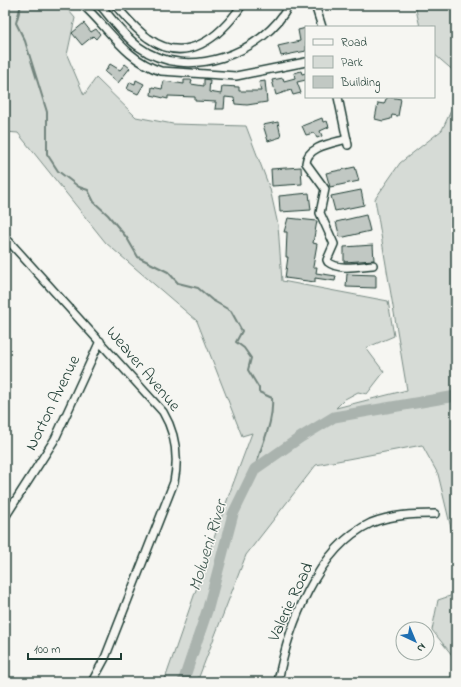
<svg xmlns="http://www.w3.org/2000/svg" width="461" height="687" viewBox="0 0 461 687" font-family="'Indie Flower',sans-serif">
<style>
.green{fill:#d6dbd6;stroke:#7a8c85}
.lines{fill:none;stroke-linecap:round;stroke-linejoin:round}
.stream{stroke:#72847d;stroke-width:2}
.river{stroke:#aab3ae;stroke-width:11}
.building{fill:#c1c8c3;stroke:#1f3d34}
.street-casing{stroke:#1f3d34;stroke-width:10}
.street{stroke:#f6f6f2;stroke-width:7}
.labels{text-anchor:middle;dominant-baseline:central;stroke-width:3;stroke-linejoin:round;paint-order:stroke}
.street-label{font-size:17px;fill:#1f3d34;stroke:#f6f6f2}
.water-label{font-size:18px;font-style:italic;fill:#425a52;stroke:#f6f6f2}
</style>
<rect width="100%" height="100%" fill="#f6f6f2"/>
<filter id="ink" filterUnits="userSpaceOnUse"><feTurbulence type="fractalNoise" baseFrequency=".025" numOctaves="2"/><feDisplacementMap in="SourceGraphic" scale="8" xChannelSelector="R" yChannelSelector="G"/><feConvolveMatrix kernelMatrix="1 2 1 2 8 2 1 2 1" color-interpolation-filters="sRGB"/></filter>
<g filter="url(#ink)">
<g class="green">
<polygon points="5,5 64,5 75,18 67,55 84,95 96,78 136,117 173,124 246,126 270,189 278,225 282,281 388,301 394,336 366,348 384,372 367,394 358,392 345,399 336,408 407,390 375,199 400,163 442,130 456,100 456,549 438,474 422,445 316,465 246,555 197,682 164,682 230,492 252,433 242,436 197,321 106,243 18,133 5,132"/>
<polygon points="415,5 456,5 456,73 434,54 434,27 420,27"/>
<polygon points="456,594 456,660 432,630 438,600"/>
</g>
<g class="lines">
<path class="stream" d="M21 5 16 23 25 41 47 112V154L58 171 79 187 88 190 94 202 108 215 127 238 138 257 168 272 178 283 198 288 212 300 231 311 242 331 236 342 244 348 251 358 248 370 259 388V392L272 398C274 424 261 444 255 469"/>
<polyline class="river" points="183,682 208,608 233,514 255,469 301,437 334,417 456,396"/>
</g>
<g class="building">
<polygon points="84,23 91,32 96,29 100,34 96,39 93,36 82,45 72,33"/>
<polygon points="306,28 306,51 281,56 278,46 300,41 298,30"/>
<polygon points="110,64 120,70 125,64 130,68 118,83 105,72"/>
<polygon points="301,71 302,74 306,73 306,80 297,82 301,93 293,95 291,90 276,95 272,80 283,78 284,81 295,78 294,73"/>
<polygon points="204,79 210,80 209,92 221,94 222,86 239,87 239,91 261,91 259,82 265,81 267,102 247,105 235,104 234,98 225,97 224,109 215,109 216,102 195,101 195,97 168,96 168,99 151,95 152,87 162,89 164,81 184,84 184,80 192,80 191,84 204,86"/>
<polygon points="136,80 144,84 138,94 127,89 130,82 135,84"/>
<polygon points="389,97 401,99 398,116 392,115 391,119 383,121 375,119 378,103 384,104 386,99"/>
<polygon points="322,118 323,122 327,121 329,127 320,131 322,136 317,138 314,133 306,135 302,126"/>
<polygon points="278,122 281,137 268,141 263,125"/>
<polygon points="301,167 302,184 272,186 271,169"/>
<polygon points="355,167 359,181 330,187 326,173"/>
<polygon points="361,190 364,205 335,211 331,196"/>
<polygon points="309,193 311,210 280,212 279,196"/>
<polygon points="366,215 370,231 340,238 336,222"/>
<polygon points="288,218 317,221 313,243 317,244 313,267 317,267 316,273 336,276 335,281 315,278 315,282 285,278 288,257 286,257 287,232 284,232"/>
<polygon points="373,245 374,260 344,262 344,247"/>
<polygon points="347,274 376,275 376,288 346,287"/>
</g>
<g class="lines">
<defs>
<g id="street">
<path d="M83 5C109 28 125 60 161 71L236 76 306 62"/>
<path d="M100 5C112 19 125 37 139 47 186 82 264 54 289 5"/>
<path d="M115 5C125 16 135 29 148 38 186 66 220 37 242 5"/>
<polyline points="315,5 322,27"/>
<polyline points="338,97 348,145"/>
<path d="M347 139C334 143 307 146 306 163L325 189 320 213 334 244 327 260 328 262C339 271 360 266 373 265"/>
<path d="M5 237 163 412C176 434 179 457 174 482L105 658 92 682"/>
<polyline points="5,517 55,439 100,341"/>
<path d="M278 682C288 627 317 548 371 523 391 515 413 514 435 514"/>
</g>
</defs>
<use href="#street" class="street-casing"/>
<use href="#street" class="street"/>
</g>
</g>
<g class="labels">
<g class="street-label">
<text transform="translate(143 369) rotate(50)">Weaver Avenue</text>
<text transform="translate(53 403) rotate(-64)">Norton Avenue</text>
<text transform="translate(291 602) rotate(-65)">Valerie Road</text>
</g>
<g class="water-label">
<text transform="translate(209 546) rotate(-73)">Molweni River</text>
</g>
</g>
<rect width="461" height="687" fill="none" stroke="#f6f6f2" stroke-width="20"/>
<rect x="10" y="10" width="441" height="667" fill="none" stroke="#1f3d34" stroke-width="1.5" filter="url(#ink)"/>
<rect x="305" y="26" width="130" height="72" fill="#f6f6f2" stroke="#a0aca6"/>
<rect x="313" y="39" width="20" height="6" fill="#f6f6f2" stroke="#a0aca6"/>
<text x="341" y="46" font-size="12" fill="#1f3d34">Road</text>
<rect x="313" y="56" width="20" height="12" fill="#d6dbd6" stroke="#a0aca6"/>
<text x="341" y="66" font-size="12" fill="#1f3d34">Park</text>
<rect x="313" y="76" width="20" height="12" fill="#c1c8c3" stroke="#a0aca6"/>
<text x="341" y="86" font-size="12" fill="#1f3d34">Building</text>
<g transform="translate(415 641) rotate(136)"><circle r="19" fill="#f6f6f2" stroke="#a0aca6"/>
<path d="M0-3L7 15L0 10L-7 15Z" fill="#1f6fb2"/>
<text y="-6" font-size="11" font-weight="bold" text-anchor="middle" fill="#1f3d34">N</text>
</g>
<path d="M28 653v6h93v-6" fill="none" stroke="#1f3d34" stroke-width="2"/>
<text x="34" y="653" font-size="12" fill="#1f3d34" stroke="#f6f6f2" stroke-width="3" paint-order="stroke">100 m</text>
</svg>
